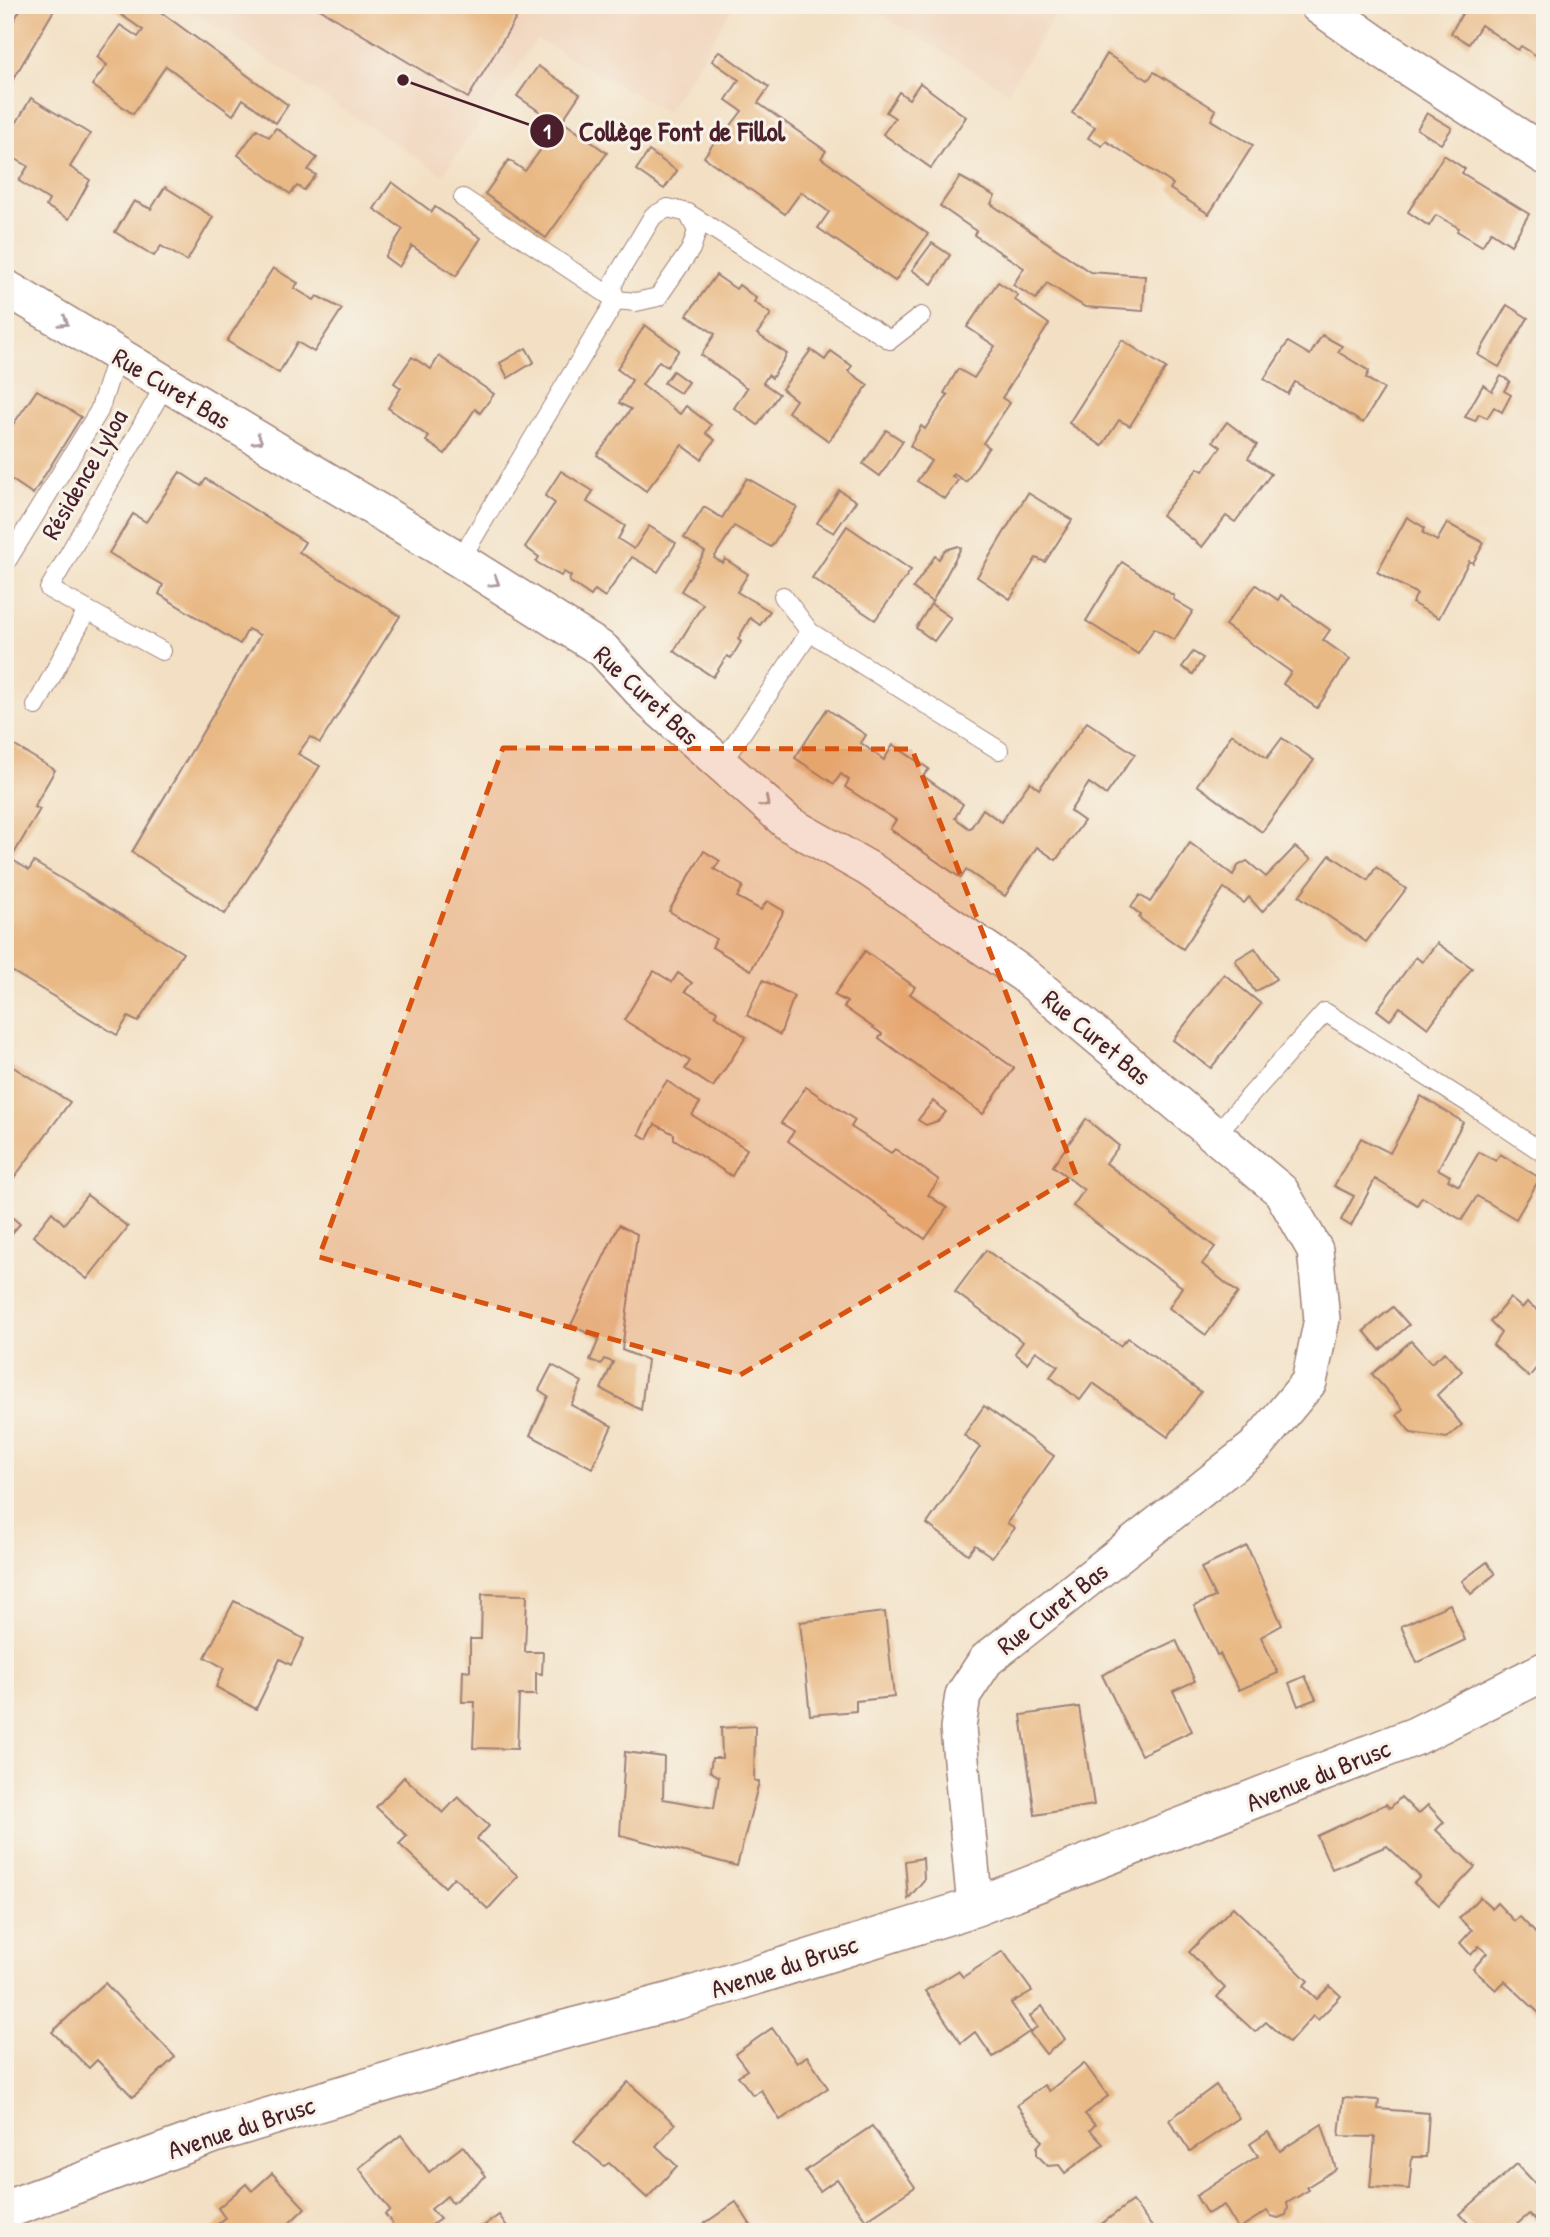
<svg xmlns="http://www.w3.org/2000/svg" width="1550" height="2237" viewBox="0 0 1550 2237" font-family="'Patrick Hand',sans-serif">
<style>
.built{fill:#f1d5bd}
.building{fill:#e9b985}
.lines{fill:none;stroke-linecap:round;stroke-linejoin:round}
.lane-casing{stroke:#9e8078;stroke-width:20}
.street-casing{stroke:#9e8078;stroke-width:38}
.secondary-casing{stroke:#9e8078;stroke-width:41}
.lane{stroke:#fff;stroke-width:18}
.street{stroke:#fff;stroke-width:35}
.secondary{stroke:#fff;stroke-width:38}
.oneway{stroke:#ae9aa0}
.marked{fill:#d8530f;fill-opacity:0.2;stroke:#d8530f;stroke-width:5;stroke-dasharray:14 9;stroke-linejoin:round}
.labels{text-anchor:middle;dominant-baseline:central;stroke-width:6;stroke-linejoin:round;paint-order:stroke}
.street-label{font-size:26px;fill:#4a1f2b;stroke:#f7f3e8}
.leader{fill:none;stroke:#4a1f2b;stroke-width:2.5}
.callout-dot{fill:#4a1f2b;stroke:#f7f3e8;stroke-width:2.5}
.mark-label{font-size:21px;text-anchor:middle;font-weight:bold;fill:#fff}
.callout-label{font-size:28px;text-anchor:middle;font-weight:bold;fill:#4a1f2b;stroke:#f7f3e8;stroke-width:6;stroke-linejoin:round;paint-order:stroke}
</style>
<rect width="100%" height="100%" fill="#f7f3e8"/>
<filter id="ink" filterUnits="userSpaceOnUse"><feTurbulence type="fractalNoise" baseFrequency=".0143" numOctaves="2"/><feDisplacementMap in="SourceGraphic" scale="14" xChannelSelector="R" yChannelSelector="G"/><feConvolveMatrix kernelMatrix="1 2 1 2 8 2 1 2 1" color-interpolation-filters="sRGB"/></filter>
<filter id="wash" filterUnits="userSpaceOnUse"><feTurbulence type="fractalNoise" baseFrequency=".00686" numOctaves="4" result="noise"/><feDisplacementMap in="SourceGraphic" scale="28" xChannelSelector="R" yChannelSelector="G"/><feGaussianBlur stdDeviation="1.57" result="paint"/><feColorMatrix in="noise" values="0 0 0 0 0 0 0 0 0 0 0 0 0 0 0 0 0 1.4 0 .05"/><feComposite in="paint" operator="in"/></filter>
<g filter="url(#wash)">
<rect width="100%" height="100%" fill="#f3e0c4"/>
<g class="built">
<polygon points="184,5 733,5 709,47 666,112 537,39 443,175"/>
<polygon points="865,5 1061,5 1008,91"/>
</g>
<g id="blocks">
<g class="building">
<polygon points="23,5 57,5 5,93 5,35"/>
<polygon points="107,5 151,5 288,105 276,123 243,99 233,115 166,66 133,114 92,85 107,65 97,57 120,25 138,37 143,30"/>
<polygon points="313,5 524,5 468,98"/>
<polygon points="1467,5 1545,5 1545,61 1521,46 1518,50 1481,25 1469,44 1451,33"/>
<polygon points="719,51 769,87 758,103 826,151 821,158 928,234 895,281 818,228 829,212 801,192 785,214 704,157 720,134 723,136 742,111 726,100 739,80 712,61"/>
<polygon points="1107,54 1148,80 1154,72 1216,110 1211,120 1253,145 1209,214 1170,189 1173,184 1106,141 1102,146 1088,138 1095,127 1072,113"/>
<polygon points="538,66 580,94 562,121 607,153 546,238 485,194 509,160 525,171 559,125 517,96"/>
<polygon points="920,83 966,117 931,168 883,134 895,118 886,112 899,92 909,99"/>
<polygon points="31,98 90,134 70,167 90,180 69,219 46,206 49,200 19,181 28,166 5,153 5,121 8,117 17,122"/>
<polygon points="1427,113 1452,128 1441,144 1417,129"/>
<polygon points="276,128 317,158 308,170 316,175 304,190 297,186 290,194 238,155 257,129 269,137"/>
<polygon points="649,151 677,171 664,189 636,170"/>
<polygon points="1444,155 1465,169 1462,173 1529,214 1511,245 1491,232 1482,246 1457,231 1459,228 1436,215 1429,226 1408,212"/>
<polygon points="960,177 995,196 991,204 1090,272 1145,276 1143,311 1085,307 1047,283 1036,299 1013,285 1024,268 974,235 976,231 940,206"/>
<polygon points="392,182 432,212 435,207 481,238 456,276 412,246 399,267 385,257 403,229 374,209"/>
<polygon points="165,187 213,217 187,261 161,246 154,256 115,232 134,201 151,209"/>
<polygon points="932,243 950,255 932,284 912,270"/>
<polygon points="273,268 298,283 294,288 314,300 317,296 342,309 314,352 297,342 279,373 227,341"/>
<polygon points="716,275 736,289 739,285 756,298 754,302 771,314 757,334 787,354 772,378 768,375 763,383 779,394 758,425 734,408 747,388 701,355 715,334 687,315"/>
<polygon points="998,282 1018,295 1015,300 1049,324 1002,398 1010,403 983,443 989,447 966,482 954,474 952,476 958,480 945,499 917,481 931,461 910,446 921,426 925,429 948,395 944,393 958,369 974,378 995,346 967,327"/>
<polygon points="1507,305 1528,318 1499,367 1478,355"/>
<polygon points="645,325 679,350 667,367 659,361 642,385 680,414 686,406 711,425 706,433 715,440 701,459 682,445 646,491 597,455 631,409 619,403 632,380 617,369"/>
<polygon points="1322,335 1342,346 1338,352 1369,371 1366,378 1384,389 1363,423 1295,382 1288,394 1264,379 1288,342 1310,355"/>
<polygon points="1122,340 1166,368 1130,426 1119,420 1102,446 1069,423"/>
<polygon points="526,348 534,362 508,378 500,363"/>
<polygon points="811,350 825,360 831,351 852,366 848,371 868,385 829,441 788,412 796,400 782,389"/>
<polygon points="439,356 494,394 480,413 475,409 445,454 426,441 429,437 388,408 401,388 394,383 412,357 431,369"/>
<polygon points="673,371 688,382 680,393 664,383"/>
<polygon points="1501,376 1510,381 1504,391 1511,395 1502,412 1494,407 1487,418 1479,414 1475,421 1465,417 1483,385 1492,391"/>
<polygon points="37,390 81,417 33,494 5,475 5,436"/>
<polygon points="1227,422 1257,445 1248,458 1271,474 1235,522 1226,516 1202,547 1162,515 1198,468 1203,471 1221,447 1213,441"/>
<polygon points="886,430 903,441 880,476 863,464"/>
<polygon points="561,471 593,491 587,502 625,526 618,539 634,549 649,526 676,543 658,572 632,557 605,597 595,590 591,596 569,581 571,576 569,575 564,572 561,576 536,562 539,557 525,547 555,503 545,496"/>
<polygon points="180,472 201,486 206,479 305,542 299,552 400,616 320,743 310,737 298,754 320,766 225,914 132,852 260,635 248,629 240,644 159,594 163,585 109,553 133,514 146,522"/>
<polygon points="747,478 797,507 771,547 734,526 714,558 723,563 725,559 748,574 737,592 770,611 760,625 750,618 738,639 741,642 731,658 727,656 713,677 674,651 703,604 681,591 705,552 684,538 704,507 722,518"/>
<polygon points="839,490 856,501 834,533 817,523"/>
<polygon points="1028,493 1072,520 1045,562 1036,558 1010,599 977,577"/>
<polygon points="1407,517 1425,528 1423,533 1437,541 1447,523 1484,543 1473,563 1469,561 1439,618 1412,603 1417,594 1377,572"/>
<polygon points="847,526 911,570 875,620 812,578"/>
<polygon points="958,546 961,548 932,602 913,588 935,556 939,559 945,550"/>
<polygon points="1122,562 1174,596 1173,599 1193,611 1174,640 1154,628 1138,654 1086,621"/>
<polygon points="1256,585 1278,600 1281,595 1330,630 1323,640 1350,659 1317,708 1283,684 1291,672 1225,625"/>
<polygon points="931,604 951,618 934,641 916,628"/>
<polygon points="1193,652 1203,658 1193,674 1182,667"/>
<polygon points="827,709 866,735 861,743 884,760 893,745 929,769 923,776 963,804 955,818 970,829 983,809 1001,822 1030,782 1039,789 1087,722 1135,754 1106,795 1089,783 1070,811 1084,821 1056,860 1037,847 1005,896 966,870 961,878 890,829 896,820 845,787 849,780 841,774 834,784 795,758"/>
<polygon points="1232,734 1267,758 1282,738 1314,760 1262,832 1197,785"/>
<polygon points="5,740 55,770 34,807 40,809 11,859 29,870 34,862 183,953 138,1022 128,1017 117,1035 5,967"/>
<polygon points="1190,843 1233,875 1238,866 1247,861 1266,877 1295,847 1311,859 1262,912 1249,897 1244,903 1224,888 1183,949 1139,918 1141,915 1131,907 1140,895 1150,902"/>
<polygon points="704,851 720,861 714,869 743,886 737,897 761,910 767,901 784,911 751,970 712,947 716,939 669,911"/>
<polygon points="1330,855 1368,880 1376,867 1406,889 1366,942 1299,896"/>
<polygon points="1437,943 1472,968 1428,1028 1400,1007 1390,1020 1377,1010 1416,957 1422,962"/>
<polygon points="1255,948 1276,979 1255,992 1235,960"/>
<polygon points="865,951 915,987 910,994 1014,1068 983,1114 879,1038 882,1034 844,1007 847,1002 834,995"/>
<polygon points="654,971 672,982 678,973 692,983 685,991 717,1011 715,1015 746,1037 713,1087 685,1069 690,1061 624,1020"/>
<polygon points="1224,974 1261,1004 1211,1068 1173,1040"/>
<polygon points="763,980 794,996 780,1035 747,1015"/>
<polygon points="5,1062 70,1102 5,1190"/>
<polygon points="667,1081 700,1103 692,1115 747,1149 732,1176 674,1139 674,1134 655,1124 647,1139 639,1134 658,1094"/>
<polygon points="806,1087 855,1120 851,1127 891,1153 895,1149 939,1180 928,1195 947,1208 925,1239 788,1141 794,1131 781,1123"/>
<polygon points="1421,1096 1463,1122 1438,1169 1450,1176 1448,1180 1459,1186 1479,1152 1496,1161 1500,1154 1540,1178 1516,1219 1477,1196 1462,1220 1422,1197 1417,1205 1375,1179 1351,1226 1341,1220 1354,1196 1334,1186 1361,1138 1390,1153"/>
<polygon points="933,1101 946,1112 938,1121 926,1125 918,1120"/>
<polygon points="1086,1119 1119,1146 1106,1163 1215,1247 1202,1264 1238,1293 1206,1335 1169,1308 1182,1287 1073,1206 1084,1190 1053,1166"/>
<polygon points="87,1195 128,1227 87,1279 33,1236 52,1212 64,1224"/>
<polygon points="5,1211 20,1224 5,1241"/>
<polygon points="619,1225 637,1234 622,1350 647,1360 641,1410 601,1389 613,1362 604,1359 601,1364 590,1360 599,1339 571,1325"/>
<polygon points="986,1250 1120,1346 1128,1338 1201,1392 1168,1437 1093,1383 1080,1400 1050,1377 1058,1366 1036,1351 1027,1363 1015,1353 1023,1342 955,1292"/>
<polygon points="1510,1298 1522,1308 1527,1302 1545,1316 1545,1357 1529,1377 1493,1345 1501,1333 1490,1322"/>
<polygon points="1393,1307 1409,1325 1380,1350 1364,1331"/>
<polygon points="1411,1341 1431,1363 1445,1352 1462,1371 1437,1395 1462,1425 1447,1438 1411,1433 1397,1415 1403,1409 1372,1374"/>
<polygon points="552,1365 582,1382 571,1405 612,1426 592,1468 530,1435 548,1396 539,1390"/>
<polygon points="984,1406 1054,1456 1007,1523 1015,1528 992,1557 975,1545 968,1554 927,1524 980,1447 964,1435"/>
<polygon points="1247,1546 1282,1625 1261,1637 1278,1673 1239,1690 1220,1654 1217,1655 1194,1606 1215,1597 1201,1568"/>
<polygon points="1487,1562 1495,1574 1471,1594 1462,1581"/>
<polygon points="482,1594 527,1595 525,1652 543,1652 542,1674 536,1673 536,1695 519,1695 517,1749 473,1748 475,1702 462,1702 463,1670 470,1671 470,1639 481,1639"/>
<polygon points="234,1601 304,1639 291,1665 280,1659 256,1709 216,1687 224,1668 205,1657"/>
<polygon points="1450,1604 1465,1640 1417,1663 1401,1626"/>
<polygon points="885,1612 894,1697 856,1701 856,1711 810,1715 800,1622"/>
<polygon points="1176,1640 1195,1681 1173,1691 1192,1731 1141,1755 1102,1675"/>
<polygon points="1305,1676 1316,1699 1298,1706 1289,1683"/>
<polygon points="1079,1707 1094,1805 1035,1815 1021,1715"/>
<polygon points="755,1726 754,1780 759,1782 737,1866 620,1835 625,1752 664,1757 663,1799 714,1808 719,1777 710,1771 712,1758 722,1758 721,1728"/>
<polygon points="404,1777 443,1813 458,1797 489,1826 477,1839 518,1876 488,1909 454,1877 445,1887 399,1844 407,1836 376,1807"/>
<polygon points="1401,1797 1418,1814 1428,1805 1444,1822 1436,1830 1475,1867 1439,1905 1414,1883 1420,1877 1387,1846 1332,1869 1317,1836 1386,1804 1390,1808"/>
<polygon points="923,1858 924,1880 908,1899 905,1861"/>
<polygon points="1480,1897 1492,1908 1497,1903 1514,1921 1520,1917 1545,1943 1545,2009 1540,2014 1505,1981 1496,1990 1473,1969 1487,1953 1479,1946 1471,1955 1460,1943 1472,1930 1459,1918"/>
<polygon points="1233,1907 1308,1981 1303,1986 1317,1999 1330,1986 1341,1996 1318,2020 1313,2016 1289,2043 1266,2022 1255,2032 1217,1997 1225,1988 1189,1952"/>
<polygon points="1003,1951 1032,1991 1011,2003 1030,2032 1037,2027 1030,2016 1042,2006 1065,2039 1046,2054 1029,2032 993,2057 975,2032 961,2043 925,1991 958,1971 963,1977"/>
<polygon points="105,1983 175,2057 133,2097 97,2060 89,2068 52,2032"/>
<polygon points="772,2028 797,2063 807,2056 828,2088 780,2120 761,2090 753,2095 738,2076 747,2070 735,2054"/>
<polygon points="1084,2063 1108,2096 1085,2114 1095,2125 1090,2130 1103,2144 1065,2173 1059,2165 1048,2166 1037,2155 1037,2147 1042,2141 1017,2105 1044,2085 1049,2091"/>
<polygon points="628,2082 675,2124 656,2146 677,2166 647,2198 609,2163 604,2166 574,2141"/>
<polygon points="1216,2085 1239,2118 1190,2151 1169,2120"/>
<polygon points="1343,2098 1379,2100 1378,2109 1429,2113 1426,2157 1412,2157 1409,2189 1370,2187 1375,2137 1339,2136"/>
<polygon points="1322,2124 1336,2169 1307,2187 1309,2190 1287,2203 1288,2208 1286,2215 1278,2218 1271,2216 1267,2211 1238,2229 1224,2205 1207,2214 1196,2196 1258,2156 1250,2144 1268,2132 1280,2151"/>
<polygon points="872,2126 915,2187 866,2220 837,2179 820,2191 805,2171"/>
<polygon points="401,2135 429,2172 463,2146 486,2176 452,2203 447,2196 431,2209 440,2219 422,2232 398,2232 385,2214 390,2210 359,2168"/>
<polygon points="1517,2164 1545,2194 1545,2230 1529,2214 1508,2232 1490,2232 1487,2228 1482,2232 1476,2232 1460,2214"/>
<polygon points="272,2173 305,2208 280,2232 209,2232 225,2218 218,2208 246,2184 252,2191"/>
<polygon points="1132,2201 1156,2232 1104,2232 1100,2225"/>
<polygon points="736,2202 755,2232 692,2232"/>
<polygon points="499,2215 511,2232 475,2232"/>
</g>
</g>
</g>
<g filter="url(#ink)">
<use href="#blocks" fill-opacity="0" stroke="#9e8078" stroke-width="2"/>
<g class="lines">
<defs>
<g id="lane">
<polygon points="668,208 688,213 697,231 691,249 658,297 636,302 616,300 612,287 617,276 653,216"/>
<polyline points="688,213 890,340 921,316"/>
<polyline points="460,560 616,300 463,198"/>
<polyline points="5,564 99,411 117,355"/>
<polyline points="783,596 810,632 999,750"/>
<polyline points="162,651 49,589 165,385"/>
<polyline points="36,706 87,610"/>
<polyline points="721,764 810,632"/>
<polyline points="1215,1135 1325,1012 1481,1111 1545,1154"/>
</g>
<polyline id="street" points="5,287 460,560 603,650 650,701 789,824 869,869 1024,975 1281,1191 1315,1250 1322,1319 1309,1382 1255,1447 986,1660 963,1695 958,1728 975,1907"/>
<g id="secondary">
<polyline points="1319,5 1383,50 1545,155"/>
<polyline points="5,2210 219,2132 544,2035 677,2000 975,1907 1416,1736 1545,1671"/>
</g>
</defs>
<use href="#lane" class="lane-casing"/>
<use href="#street" class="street-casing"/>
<use href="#secondary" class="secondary-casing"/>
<use href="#lane" class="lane"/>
<use href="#street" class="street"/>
<use href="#secondary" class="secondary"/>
</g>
<defs><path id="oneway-chevron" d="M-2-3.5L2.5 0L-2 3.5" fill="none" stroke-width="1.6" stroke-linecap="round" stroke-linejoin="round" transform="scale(1.75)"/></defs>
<g class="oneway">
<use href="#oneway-chevron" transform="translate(64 322) rotate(31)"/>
<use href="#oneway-chevron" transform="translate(258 440) rotate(31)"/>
<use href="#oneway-chevron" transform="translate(495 582) rotate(32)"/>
<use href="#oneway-chevron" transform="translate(765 803) rotate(41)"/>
</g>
</g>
<path class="marked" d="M503 748 912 749 1076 1175 740 1375 319 1257Z"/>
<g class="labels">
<g class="street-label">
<text transform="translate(172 388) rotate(31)">Rue Curet Bas</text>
<text transform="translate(84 474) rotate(-60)">Résidence Lyloa</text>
<text transform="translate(647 695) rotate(43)">Rue Curet Bas</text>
<text transform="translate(1097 1037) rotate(40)">Rue Curet Bas</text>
<text transform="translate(1052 1608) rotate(-38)">Rue Curet Bas</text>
<text transform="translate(1318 1775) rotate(-22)">Avenue du Brusc</text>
<text transform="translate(784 1966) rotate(-18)">Avenue du Brusc</text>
<text transform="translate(241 2127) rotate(-18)">Avenue du Brusc</text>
</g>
</g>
<path class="leader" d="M403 80L547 131"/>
<g class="callout-dot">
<circle cx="403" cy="80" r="7"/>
<circle cx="547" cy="131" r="18"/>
</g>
<g class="mark-label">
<text x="547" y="139">1</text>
</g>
<g class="callout-label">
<text x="682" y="141">Collège Font de Fillol</text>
</g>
<rect width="1550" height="2237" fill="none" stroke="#f7f3e8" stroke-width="28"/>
</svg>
